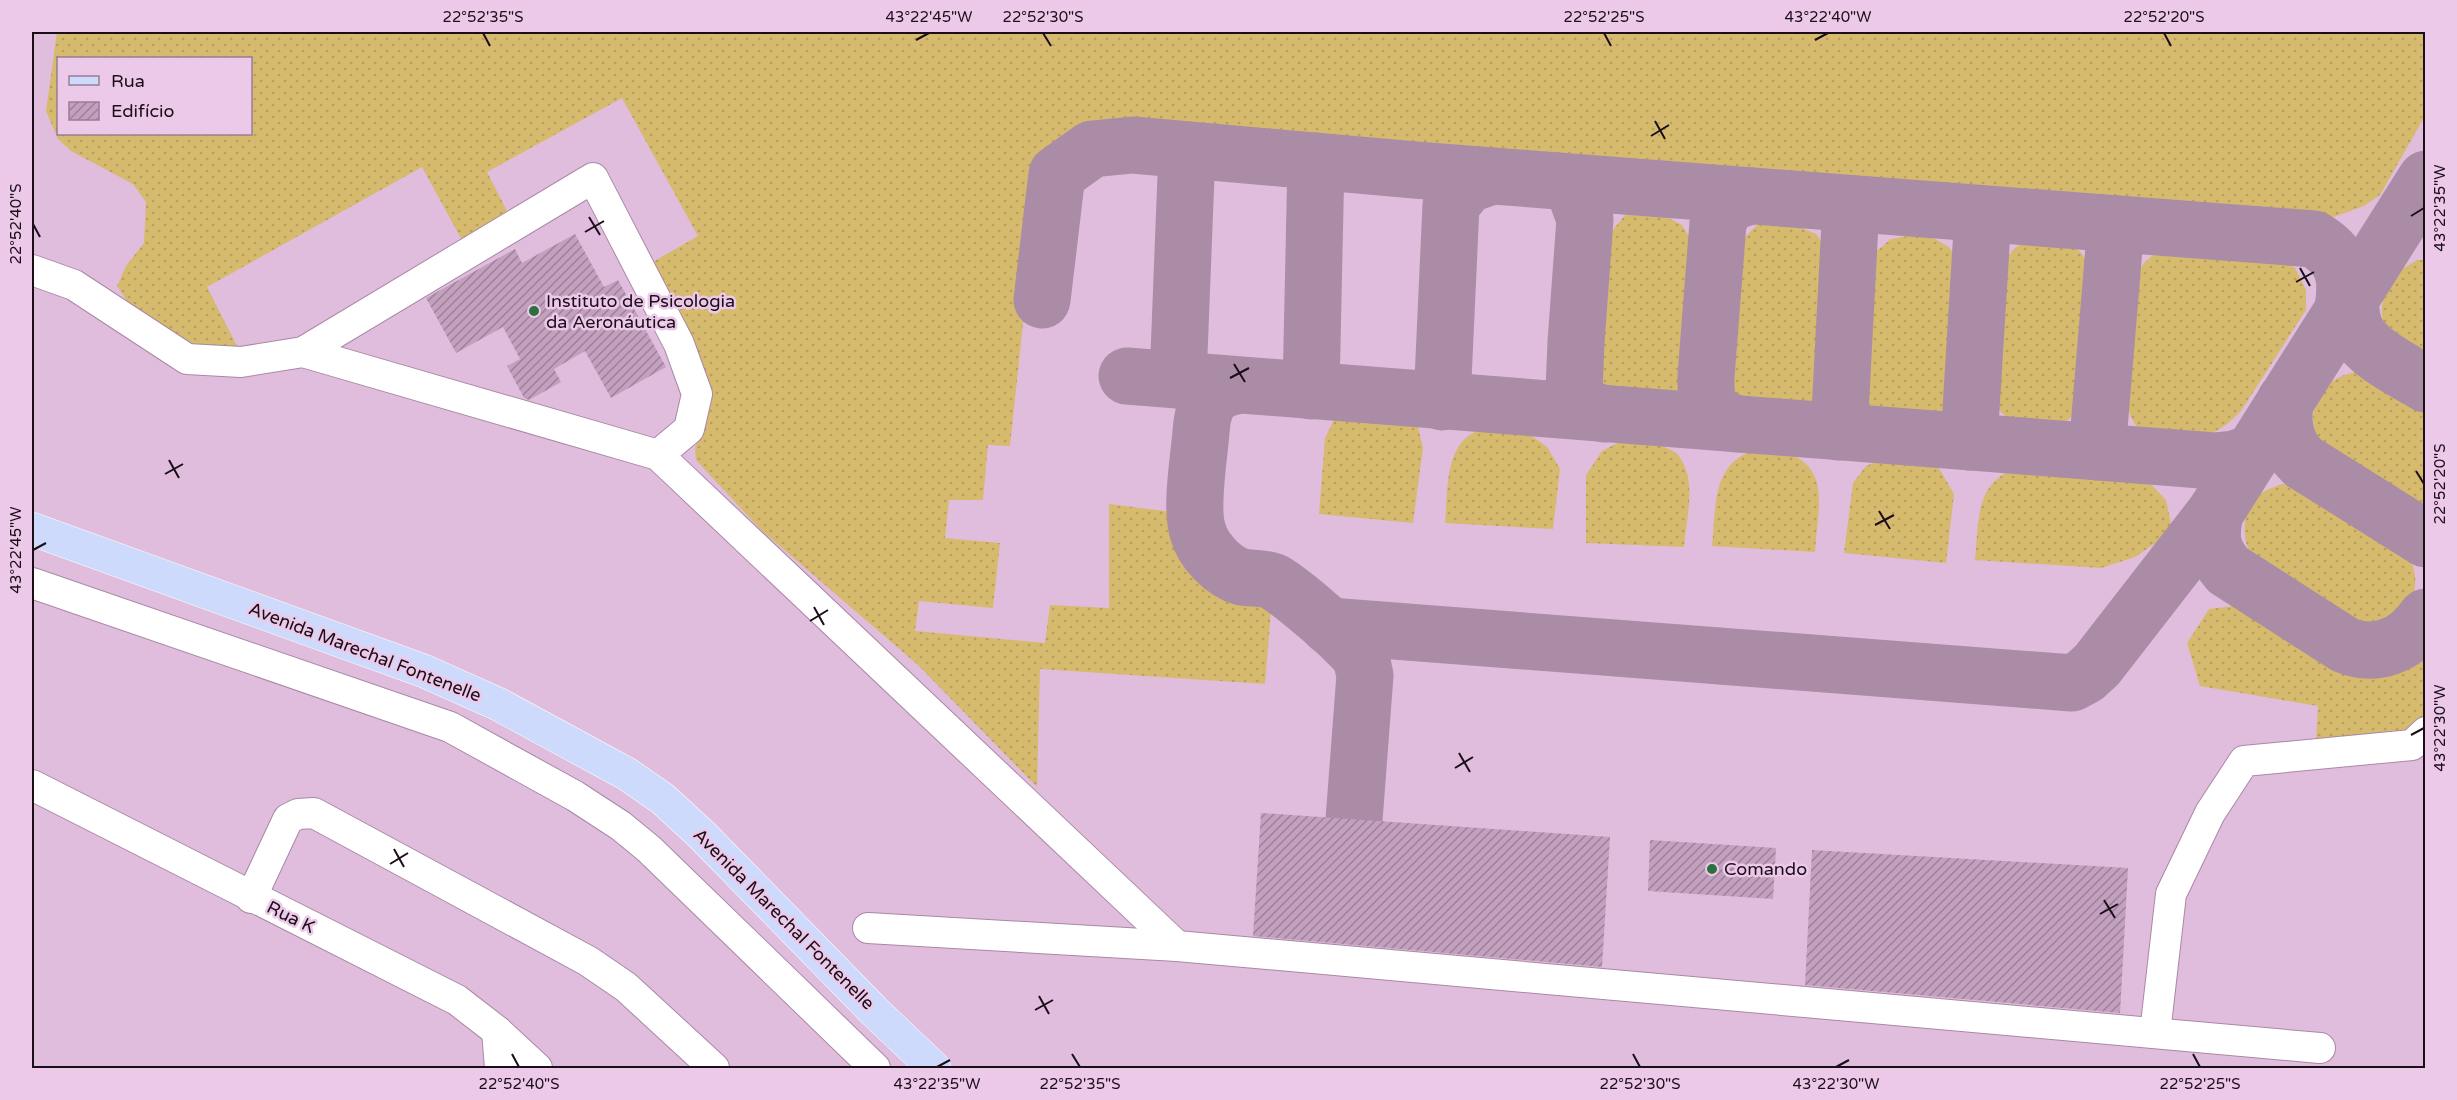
<svg xmlns="http://www.w3.org/2000/svg" width="2457" height="1100" viewBox="0 0 2457 1100" font-family="'Varela Round',sans-serif">
<style>
.grass{fill:url(#grass-dots);fill-rule:evenodd}
.lines{fill:none;stroke-linecap:round;stroke-linejoin:round}
.taxiway{stroke:#aa8ca6;stroke-width:57}
.building{fill:url(#building-hatch)}
.minor-casing{stroke:#a988a5;stroke-width:32}
.major-casing{stroke:#fff;stroke-width:34}
.minor{stroke:#fff;stroke-width:30}
.major{stroke:#cedafb;stroke-width:33}
.ticks{fill:none;stroke:#1a0e19;stroke-width:2}
.poi-dot{fill:#2a713e;stroke:#edc9e9;stroke-width:2}
.labels{text-anchor:middle;dominant-baseline:central;stroke-width:5;stroke-linejoin:round;paint-order:stroke}
.poi-label{font-size:18px;fill:#1a0e19;stroke:#edc9e9;text-anchor:start}
.street-label{font-size:18px;fill:#1a0e19;stroke:#edc9e9}
.neatline{fill:none;stroke:#1a0e19;stroke-width:2}
.ticks-label{font-size:15px;text-anchor:middle;fill:#1a0e19}
</style>
<defs>
<pattern id="grass-dots" width="8" height="8" patternUnits="userSpaceOnUse" patternTransform="scale(1.5)"><rect width="8" height="8" fill="#d6ba6e"/><path d="M2 2h.1M6 6h.1" fill="none" stroke="#b79f5f" stroke-width="1.8" stroke-linecap="round"/></pattern>
<pattern id="building-hatch" width="6" height="6" patternUnits="userSpaceOnUse" patternTransform="scale(1.5)"><rect width="6" height="6" fill="#c2a0be"/><path d="M-1 1l2-2M0 6l6-6M5 7l2-2" fill="none" stroke="#9d819a"/></pattern>
</defs>
<rect width="100%" height="100%" fill="#e0bddc"/>
<g class="grass">
<path d="M57 32H2426L2425 116 2380 195 2364 206 2317 223 1111 130 1091 133 1072 141 1049 162 1036 201 1010 446 988 445 983 500H949L945 538 1000 543 993 608 919 601 915 631 1045 643 1050 605 1109 608V504L1173 512C1185 548 1194 582 1234 597 1244 600 1260 598 1272 599L1265 684 1040 669 1037 787 918 665 760 529 696 460 695 448 700 436 644 267 698 236 622 98 487 172 510 217 463 242 422 167 207 287 239 350 210 353 163 335 135 313 117 286 126 266 144 243 146 202 133 184 71 151 58 139 46 111ZM58 58H250V134H58Z"/>
<polygon points="1655,211 1682,225 1697,250 1691,379 1672,405 1644,413 1613,401 1595,375 1601,244 1626,214"/>
<polygon points="1786,221 1816,234 1837,263 1824,396 1799,418 1773,421 1746,408 1724,381 1737,245 1757,225"/>
<polygon points="1924,233 1949,247 1966,271 1961,404 1939,426 1908,431 1879,422 1863,397 1873,254 1891,239"/>
<path d="M2038 238C2066 238 2083 247 2093 273L2084 396 2075 414 2064 423 2037 429 2009 420 1997 408 1990 386 2000 272C2010 251 2015 243 2038 238Z"/>
<path d="M2171 248 2274 256 2295 268 2306 290V310L2241 411C2233 419 2226 426 2216 431 2201 439 2169 447 2153 439 2136 432 2129 415 2125 399L2133 282C2141 263 2151 253 2171 248Z"/>
<path d="M2417 260H2425V361C2414 355 2399 348 2391 338 2378 323 2380 296 2390 280 2396 271 2408 266 2417 260Z"/>
<path d="M2359 371 2375 374 2425 407V514L2323 451C2301 413 2316 379 2359 371Z"/>
<polygon points="1348,413 1405,419 1418,427 1423,448 1413,523 1319,514 1325,438 1334,420"/>
<path d="M1503 426 1525 431 1547 447 1560 469 1553 529 1445 523C1448 494 1444 446 1475 432 1483 428 1495 428 1503 426Z"/>
<path d="M1625 439C1639 441 1668 444 1678 455 1698 479 1686 519 1684 547L1586 543V475L1602 451Z"/>
<path d="M1771 448C1834 462 1818 501 1815 552L1712 546C1716 513 1711 469 1747 453 1754 450 1763 450 1771 448Z"/>
<polygon points="1918,456 1937,465 1954,494 1946,563 1844,553 1853,483 1866,466 1887,457"/>
<path d="M2016 468 2146 479 2166 500 2171 524 2157 542 2135 557 2101 568 1975 560C1979 522 1974 484 2016 468Z"/>
<path d="M2282 484 2301 486 2403 547C2415 565 2420 582 2410 603 2404 617 2386 630 2370 629 2348 629 2328 611 2309 599 2294 589 2277 581 2263 570 2239 550 2237 508 2265 491 2270 488 2277 486 2282 484Z"/>
<polygon points="2242,605 2347,673 2395,673 2425,657 2425,721 2401,735 2316,741 2318,706 2200,686 2187,643 2209,609"/>
</g>
<g class="lines">
<g class="taxiway">
<polyline points="1558,181 1569,186 1576,194 1585,219 1576,342 1574,390 1580,401 1590,409 1604,414"/>
<path d="M2350 298C2351 310 2351 323 2358 334 2370 355 2405 371 2426 384"/>
<path d="M1042 300 1057 174 1092 149 1133 145 1415 170 2314 239C2344 257 2348 276 2343 309"/>
<polyline points="1127,376 2214,461 2234,459 2252,453"/>
<polyline points="1178,380 1187,150"/>
<path d="M1236 386C1209 391 1203 406 1201 432 1199 458 1190 508 1198 532 1203 550 1223 572 1242 577 1252 579 1264 577 1274 582 1289 590 1352 643 1360 657 1363 662 1363 669 1365 675L1354 820"/>
<polyline points="1311,391 1316,161"/>
<path d="M2285 401C2282 425 2285 445 2303 462L2426 539"/>
<polyline points="1442,402 1451,205 1467,185 1492,176"/>
<path d="M1738 424C1710 416 1705 404 1706 376L1718 223C1725 204 1731 202 1750 196"/>
<polyline points="1839,432 1851,204"/>
<polyline points="1969,442 1983,214"/>
<polyline points="2097,452 2116,224"/>
<path d="M2215 513C2210 538 2211 550 2228 570L2345 645C2376 658 2407 645 2426 617"/>
<polyline points="1329,626 2072,683 2085,676 2097,665 2215,513 2426,179"/>
</g>
</g>
<g class="building">
<polygon points="575,234 604,287 618,280 666,367 611,398 585,351 554,369 561,382 529,400 524,398 507,366 520,359 503,327 456,353 426,298 515,249 522,263"/>
<polygon points="1261,813 1610,837 1602,967 1253,936"/>
<polygon points="1650,840 1776,848 1773,899 1648,891"/>
<polygon points="1812,850 2128,868 2120,1013 1805,985"/>
</g>
<g class="lines">
<defs>
<g id="minor">
<polyline points="32,270 74,285 187,359 241,362 303,352 593,178 679,344 697,394 689,429 658,455"/>
<polyline points="303,352 658,455 1177,946"/>
<polyline points="32,583 450,727 575,796 621,826 649,849 875,1068"/>
<polyline points="32,785 457,1000 497,1031 537,1068"/>
<polyline points="251,898 288,819 298,814 314,813 588,961 626,987 714,1068"/>
<polyline points="868,928 1177,946 2320,1048"/>
<polyline points="497,1031 500,1068"/>
<polyline points="2155,1033 2171,894 2210,813 2244,761 2412,745 2426,732"/>
</g>
<polyline id="major" points="32,529 424,671 498,704 627,774 663,799 702,835 874,1011 934,1068"/>
</defs>
<use href="#minor" class="minor-casing"/>
<use href="#major" class="major-casing"/>
<use href="#minor" class="minor"/>
<use href="#major" class="major"/>
</g>
<path class="ticks" d="M483 33 490 46M1043 33 1051 46M1604 33 1611 46M2164 33 2171 46M916 40 929 33M1815 40 1828 33M1655 121 1665 139M1651 136 1669 125M2411 216 2424 208M589 217 600 235M33 224 40 237M585 232 604 221M2300 268 2310 286M2296 282 2314 272M1234 364 1245 382M1230 378 1249 368M169 460 179 478M2416 471 2424 484M165 474 183 464M1879 511 1890 529M1875 525 1894 515M33 550 46 543M814 607 824 625M810 621 828 610M2411 735 2424 728M1459 753 1470 772M1455 768 1473 757M394 849 404 867M390 864 408 853M2104 900 2115 918M2100 914 2118 904M1039 996 1049 1014M1035 1010 1053 1000M512 1054 519 1067M1072 1054 1080 1067M1633 1054 1640 1067M2193 1054 2200 1067M937 1067 950 1060M1836 1067 1849 1060"/>
<g class="poi-dot">
<circle cx="534" cy="311" r="6"/>
<circle cx="1712" cy="869" r="6"/>
</g>
<g class="labels">
<g class="poi-label">
<text x="546" y="301">Instituto de Psicologia<tspan x="546" dy="21">da Aeronáutica</tspan></text>
<text x="1724" y="869">Comando</text>
</g>
<g class="street-label">
<text transform="translate(365 652) rotate(21)">Avenida Marechal Fontenelle</text>
<text transform="translate(291 917) rotate(26)">Rua K</text>
<text transform="translate(784 919) rotate(45)">Avenida Marechal Fontenelle</text>
</g>
</g>
<rect width="2457" height="1100" fill="none" stroke="#edc9e9" stroke-width="66"/>
<rect x="57" y="57" width="195" height="78" fill="#edc9e9" stroke="#997e96" stroke-width="1.5"/>
<rect x="69" y="76" width="30" height="9" fill="#cedafb" stroke="#997e96" stroke-width="1.5"/>
<text x="111" y="87" font-size="18" fill="#1a0e19">Rua</text>
<rect x="69" y="102" width="30" height="18" fill="url(#building-hatch)" stroke="#997e96" stroke-width="1.5"/>
<text x="111" y="117" font-size="18" fill="#1a0e19">Edifício</text>
<rect x="33" y="33" width="2391" height="1034" class="neatline"/>
<g class="ticks-label">
<text x="483" y="22">22°52'35"S</text>
<text x="929" y="22">43°22'45"W</text>
<text x="1043" y="22">22°52'30"S</text>
<text x="1604" y="22">22°52'25"S</text>
<text x="1828" y="22">43°22'40"W</text>
<text x="2164" y="22">22°52'20"S</text>
<text transform="translate(2440 208) rotate(-90)" y="5">43°22'35"W</text>
<text transform="translate(16 224) rotate(-90)" y="5">22°52'40"S</text>
<text transform="translate(2440 484) rotate(-90)" y="5">22°52'20"S</text>
<text transform="translate(16 550) rotate(-90)" y="5">43°22'45"W</text>
<text transform="translate(2440 728) rotate(-90)" y="5">43°22'30"W</text>
<text x="519" y="1089">22°52'40"S</text>
<text x="937" y="1089">43°22'35"W</text>
<text x="1080" y="1089">22°52'35"S</text>
<text x="1640" y="1089">22°52'30"S</text>
<text x="1836" y="1089">43°22'30"W</text>
<text x="2200" y="1089">22°52'25"S</text>
</g>
</svg>
